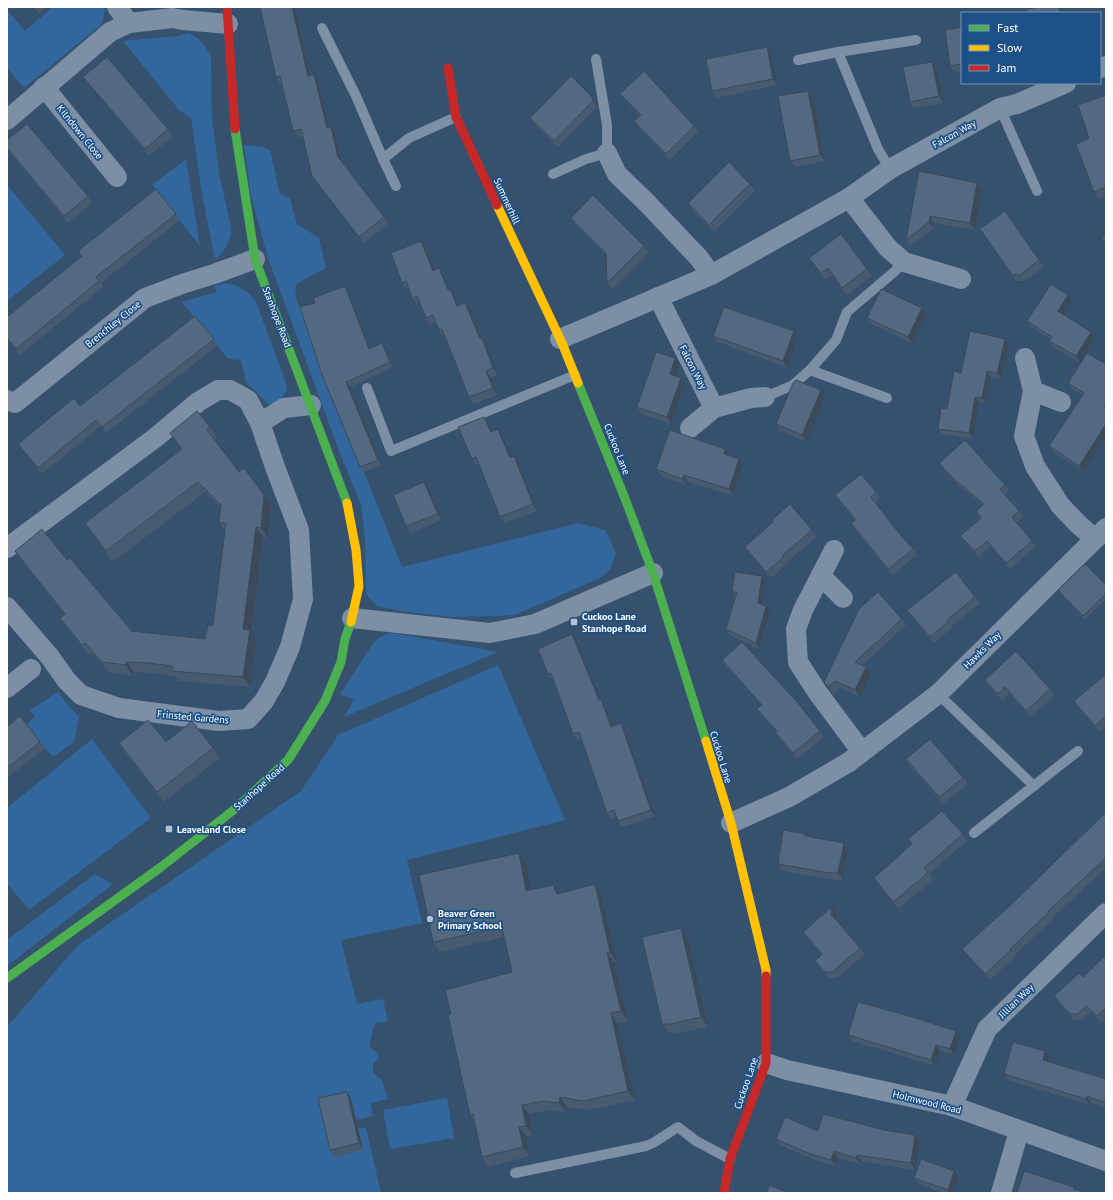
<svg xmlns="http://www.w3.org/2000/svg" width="1113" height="1200" viewBox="0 0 1113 1200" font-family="'PT Sans',sans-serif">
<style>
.green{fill:#31679d}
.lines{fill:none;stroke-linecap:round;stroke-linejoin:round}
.lane{stroke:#7c8fa4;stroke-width:10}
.street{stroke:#7c8fa4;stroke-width:20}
.fast{stroke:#4caf50;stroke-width:9}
.slow{stroke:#ffc107;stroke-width:9}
.jam{stroke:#c62828;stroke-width:9}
.wall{fill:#475a6f}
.shaded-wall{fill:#3a4a5a}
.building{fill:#536981;stroke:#3a4a5a}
.poi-dot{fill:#b8c2cc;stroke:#1d5086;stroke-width:1.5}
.labels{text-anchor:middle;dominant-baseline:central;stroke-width:3.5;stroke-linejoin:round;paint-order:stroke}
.street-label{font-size:10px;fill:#fff;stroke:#1d5086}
.poi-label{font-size:10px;font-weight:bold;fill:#fff;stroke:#1d5086;text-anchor:start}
</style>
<rect width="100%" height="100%" fill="#35516e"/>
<g class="green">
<polygon points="53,7 103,7 105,9 102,24 24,88 7,68 7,10 25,31"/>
<path d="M189 33C199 38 205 45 211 56L212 117 219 173 231 227C231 241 226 250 216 259L214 256 201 188 191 118 179 110 123 41 176 36Z"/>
<path d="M244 145 263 147 270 150 280 194 290 199 297 224 319 238 326 268 296 284C295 298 295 301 304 312L364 472 402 567 578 523 605 530 616 553 611 568 602 577 515 615 498 616 450 617 400 611 377 606 366 594 365 540 361 505 338 448 268 258 250 192Z"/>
<polygon points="186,159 200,246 152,185"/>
<polygon points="7,185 65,255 7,301"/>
<path d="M225 283C239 285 249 291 256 302L285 380 287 390 278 405H271L267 403 246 382 241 360 228 359 182 302 217 292 214 286Z"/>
<polygon points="389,633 399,634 498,652 344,717 354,700 340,694 374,642 382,636"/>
<polygon points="498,665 565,820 407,860 422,923 341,940 357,1004 383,999 388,1021 375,1023 369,1046 376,1052 379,1059 373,1063 373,1073 382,1080 388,1099 371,1103 373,1116 356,1120 363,1150 358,1128 366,1128 381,1193 7,1193 7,1027 78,945 301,791 338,735"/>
<polygon points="58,692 72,710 79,716 74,742 53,757 26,725 35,716 30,710"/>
<polygon points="92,739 151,818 29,910 7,883 7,808"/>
<polygon points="95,874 113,884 7,966 7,940"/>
<polygon points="447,1098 454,1138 390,1149 383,1110"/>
</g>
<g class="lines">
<g class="lane">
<polyline points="322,28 356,96 383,159 409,138 456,117"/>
<polyline points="838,52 878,149 890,169"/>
<polyline points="798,60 838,52 916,40"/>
<polyline points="1000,108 1037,191"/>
<polyline points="383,159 396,186"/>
<polyline points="553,174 586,159 607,153 607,125 596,59"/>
<polyline points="367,388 391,451 575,375"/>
<polyline points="765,397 793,385 810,370"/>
<polyline points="887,398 810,370 836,340 847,312 894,272 904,262"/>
<polyline points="938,694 1034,786"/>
<polyline points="974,833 1078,751"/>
<polyline points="515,1173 646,1146 653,1143 678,1127 696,1141 730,1159"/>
</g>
<g class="street">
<polyline points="117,7 129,23"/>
<polyline points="1100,68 1106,66"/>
<polyline points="44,87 117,177"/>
<polyline points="7,120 110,32 129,23 173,18 183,20 228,24"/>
<polyline points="607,153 617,174 647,203 699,258 711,275"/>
<polyline points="849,198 888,248 904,262 961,279"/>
<polyline points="658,297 714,408 690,428"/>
<polyline points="560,339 711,275 849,198 890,169 1000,108 1017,104 1066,83"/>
<polyline points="1025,358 1033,391 1024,436 1035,466 1060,505 1078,524 1095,539"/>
<polyline points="1033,391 1061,402"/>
<polyline points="7,400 15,403 145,298 182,284 214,274 255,259"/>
<polyline points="714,408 751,398 765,397"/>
<polyline points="260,423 284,408 311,405"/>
<polyline points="7,548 155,438 198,402 218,390 230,390 248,400 260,423 275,467 299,530 303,599 290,647 275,682 264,701 248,719 219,721 119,708 81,695 67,681 50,657 7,607"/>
<polyline points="834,550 803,610 796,629 798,662 818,693 862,752"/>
<polyline points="821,576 843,598"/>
<polyline points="352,618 490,633 535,624 653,573"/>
<polyline points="7,688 31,669"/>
<polyline points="731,823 789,797 849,762 938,694 1106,528"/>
<polyline points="766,1063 787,1070 952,1106 1106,1161"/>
<polyline points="952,1106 987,1029 1106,913"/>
<polyline points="1001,1193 1019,1131"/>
</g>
<g class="fast">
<polyline points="235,129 255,259 347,503"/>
<polyline points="578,383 624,496 653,573 706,741"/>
<polyline points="7,978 161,867 235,809 288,760 325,701 341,662 345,639 351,622"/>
</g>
<g class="slow">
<polyline points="497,205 562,343 578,383"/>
<polyline points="347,503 356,550 359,586 351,622"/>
<polyline points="706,741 731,823 766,970 766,976"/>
</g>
<g class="jam">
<polyline points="227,7 235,129"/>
<polyline points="448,68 456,117 497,205"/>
<polyline points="724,1193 730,1159 766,1063 766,976"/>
</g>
</g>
<g class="wall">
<polygon points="33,7 47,7 39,14"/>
<polygon points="259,7 295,7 311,75 318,81 329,127 335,134 342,162 389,223 364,243 312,176 303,136 298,137 293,131 282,83 280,84 276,77 260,9"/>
<polygon points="962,27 962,72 955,73 950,66"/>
<polygon points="767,47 771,54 778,85 716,98 712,91"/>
<polygon points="937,68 943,103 914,108 910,102"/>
<polygon points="83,77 168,129 173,136 149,156 88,83"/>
<polygon points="808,91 813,97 825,161 795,167 790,161"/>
<polygon points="620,94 694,126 698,132 670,160 638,127 634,121 640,116 625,100"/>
<polygon points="1106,95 1106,195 1098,198 1094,192 1089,138"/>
<polygon points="592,97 597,104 597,107 558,147 535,125 530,118"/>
<polygon points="7,140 88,196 92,203 68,223 8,150 7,149"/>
<polygon points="919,171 977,183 982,190 975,230 934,223 933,229 910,246 906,240"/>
<polygon points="750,184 755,191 714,232 692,210 688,203"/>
<polygon points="1005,211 1044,267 1024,281 1016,281 980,229"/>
<polygon points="176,214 180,220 101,283 103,287 20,355 7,339 7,317 82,256 78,251"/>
<polygon points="571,218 644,246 649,252 612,290 607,283 606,255 575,224"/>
<polygon points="1106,233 1106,245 1102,239"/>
<polygon points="421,241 426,248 434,270 439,268 443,275 449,289 455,295 459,305 465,303 470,309 482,338 486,344 498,375 491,378 497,395 474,404 469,397 444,336 443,337 439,330 436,322 430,325 426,318 420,303 417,304 412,298 409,288 407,289 402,283"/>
<polygon points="809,258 867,269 872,276 847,295 832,275 825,280"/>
<polygon points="345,286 348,291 370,348 385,348 393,367 350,387 382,465 364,472 360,467 315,303"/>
<polygon points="1072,301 1064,314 1095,338 1080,362 1053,347 1049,341 1050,339 1031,327 1027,321"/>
<polygon points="922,308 927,314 912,343 872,324 867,318"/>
<polygon points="794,331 798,337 787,368 718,342 713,336"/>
<polygon points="214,339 218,345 106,433 101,426 42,474 18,444 80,406"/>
<polygon points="1005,339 1009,345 1001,379 991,377 986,404 979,402 973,439 942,434 938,429 947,409 961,373"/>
<polygon points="679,364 676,376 681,378 685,384 671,424 641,414 637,407"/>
<polygon points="1106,364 1083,471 1053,452 1049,446 1082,395 1072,389 1068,383"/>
<polygon points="821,390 825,397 807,442 780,431 776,424"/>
<polygon points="489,423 492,432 502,435 512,457 518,463 537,511 504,523 500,517 479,464 477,465 472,459"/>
<polygon points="210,427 217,437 214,440 239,472 271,505 268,538 263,537 251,632 257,640 250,687 179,681 175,676 155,673 134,672 133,676 109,672 92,653 89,655 67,628 60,618 64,614 22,561 15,551 67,560 133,631 205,639 213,625 225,531 219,523 221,508 205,492 113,562 85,523 182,449 170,433"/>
<polygon points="725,449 730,456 739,459 743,465 733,496 688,482 687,485 661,476 656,469"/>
<polygon points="939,463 1005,485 1009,490 1004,494 1019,511 1023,516 1017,522 1036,546 1010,569 991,546 978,557 964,541 960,536 980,518 976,511 983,505 958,485 943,469"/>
<polygon points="424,482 429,488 442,520 411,533 406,526"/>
<polygon points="876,492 880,498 875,503 894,527 913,549 917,555 892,575 855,530 851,523 855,520 835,495"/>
<polygon points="812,530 817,537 787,562 788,563 771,578 749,553 745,547"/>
<polygon points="762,576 766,582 762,605 770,611 759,649 730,635 726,629 736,597 732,592"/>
<polygon points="1106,585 1106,599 1085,619 1060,594 1058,590"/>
<polygon points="975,597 980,603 951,627 952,628 934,643 912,617 907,610"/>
<polygon points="902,619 906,625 863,665 871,673 860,697 840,687 833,694 824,682"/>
<polygon points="572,634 576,640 600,700 605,705 613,726 621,723 625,729 655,816 622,827 618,821 616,817 611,819 607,813 581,739 578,740 573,734 553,680 548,674"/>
<polygon points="722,660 820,731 824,737 797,759 779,738 775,732 776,731 761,715 757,709 762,705 726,666"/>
<polygon points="1106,674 1106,727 1099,732 1078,707 1074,701"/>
<polygon points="985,680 1050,689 1054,696 1030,717 1009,694 1002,701 989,686"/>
<polygon points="7,727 40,742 45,748 7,778"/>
<polygon points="166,742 213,748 220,758 164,802 125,753 119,743"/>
<polygon points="906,759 963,778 968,784 943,804 910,766"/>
<polygon points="1106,812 1106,868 1052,918 1053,919 1015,955 1015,957 990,980 967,955 962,949 1014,902"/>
<polygon points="805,834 807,836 848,849 843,880 834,880 782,871 778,864"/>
<polygon points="963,834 967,841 929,874 933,880 898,909 874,878 912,844 908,839"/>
<polygon points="519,853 526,862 530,890 553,885 559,894 601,894 617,962 614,962 628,1021 617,1023 635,1100 589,1110 567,1107 566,1112 550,1110 529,1114 533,1135 526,1136 530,1156 488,1167 482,1157 475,1122 470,1115 451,1014 512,972 504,937 440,952 433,942"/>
<polygon points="832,907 837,913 836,919 860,948 865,954 837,978 829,978 820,967 815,961 822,955 808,939 803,932"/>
<polygon points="688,938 708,1027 677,1033 669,1033 662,1024"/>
<polygon points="1106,955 1106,1018 1101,1023 1091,1012 1082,1020 1074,1020 1059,1003 1054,996 1083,977"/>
<polygon points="956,1031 960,1037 954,1055 940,1051 935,1066 852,1041 848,1035"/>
<polygon points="1045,1051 1050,1057 1048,1062 1106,1079 1106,1108 1091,1103 1090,1105 1008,1080 1004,1074"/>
<polygon points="351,1098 363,1150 335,1157 330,1150"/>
<polygon points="884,1130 915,1135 920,1141 915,1170 861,1161 860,1164 838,1158 836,1166 812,1159 780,1145 776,1139 818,1131"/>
<polygon points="959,1177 953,1193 943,1193 919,1184 914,1178"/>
</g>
<g class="shaded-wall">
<polygon points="292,7 295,7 312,82 308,76"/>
<polygon points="1059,7 1061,7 1063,10 1063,13 1060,13"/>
<polygon points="767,47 771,54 778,85 773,79"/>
<polygon points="932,62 937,68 943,103 939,96"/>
<polygon points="314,74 318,81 331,135 327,128"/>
<polygon points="808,91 813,97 825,161 820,155"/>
<polygon points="592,97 597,104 597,107 593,101"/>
<polygon points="331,127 335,134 342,163 338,157"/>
<polygon points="977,183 982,190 975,230 970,223"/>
<polygon points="930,216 934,223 933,229 929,222"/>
<polygon points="421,241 426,248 437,277 433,271"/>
<polygon points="439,268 443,275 452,296 448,290"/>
<polygon points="345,286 348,291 372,354 369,349"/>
<polygon points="450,289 455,295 462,312 457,306"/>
<polygon points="1068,295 1072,301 1062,317 1058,311"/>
<polygon points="465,303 470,309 484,345 480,339"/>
<polygon points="922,308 927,314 912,343 908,337"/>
<polygon points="794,331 798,337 787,368 783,361"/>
<polygon points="1091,332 1095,338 1080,362 1076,356"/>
<polygon points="482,338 486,344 498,375 493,368"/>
<polygon points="1005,339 1009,345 1001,379 997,373"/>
<polygon points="382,343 385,348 393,367 390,362"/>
<polygon points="675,358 679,364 675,381 670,374"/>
<polygon points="486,371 491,378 497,395 493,388"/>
<polygon points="987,371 991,377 986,404 982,398"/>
<polygon points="681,378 685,384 671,424 667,417"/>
<polygon points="346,382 350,387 382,465 378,460"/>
<polygon points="821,390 825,397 807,442 802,435"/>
<polygon points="975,397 979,402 973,439 969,433"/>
<polygon points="484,417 489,423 495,439 491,432"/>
<polygon points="1106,424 1106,436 1083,471 1079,466"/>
<polygon points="498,429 502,435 515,464 510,458"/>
<polygon points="725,449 730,455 728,460 724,454"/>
<polygon points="514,456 518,463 537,511 533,504"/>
<polygon points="739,459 743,465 733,496 729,489"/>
<polygon points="684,475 688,482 687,485 682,479"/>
<polygon points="424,482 429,488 442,520 438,514"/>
<polygon points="264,495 271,505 268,538 261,528"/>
<polygon points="256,527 263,537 251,632 257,640 250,687 243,677 243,629"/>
<polygon points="762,576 766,582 761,609 758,603"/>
<polygon points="766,606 770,611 759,649 756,643"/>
<polygon points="572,634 576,640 603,706 599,700"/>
<polygon points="127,662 134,672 133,676 126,665"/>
<polygon points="866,667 871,673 860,697 855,690"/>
<polygon points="601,699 605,705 615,732 611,727"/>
<polygon points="621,723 625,729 655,816 651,810"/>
<polygon points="844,843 848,849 843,880 838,873"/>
<polygon points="519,853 526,862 532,900 526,891"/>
<polygon points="595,884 601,894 617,962 610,952"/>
<polygon points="553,885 560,894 557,894"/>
<polygon points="832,907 837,913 835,922 831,916"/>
<polygon points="681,928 688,938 708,1027 701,1017"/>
<polygon points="607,953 614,962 628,1021 621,1011"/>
<polygon points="611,1013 617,1023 635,1100 628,1091"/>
<polygon points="956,1031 960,1037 954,1055 950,1049"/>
<polygon points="936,1045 940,1051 935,1066 931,1060"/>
<polygon points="1045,1051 1050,1057 1047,1066 1043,1060"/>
<polygon points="347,1092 351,1098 363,1150 359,1143"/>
<polygon points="1087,1096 1091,1103 1090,1105 1086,1099"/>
<polygon points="560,1097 567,1107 566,1112 559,1103"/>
<polygon points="522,1105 529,1114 533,1135 526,1126"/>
<polygon points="519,1127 526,1136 530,1156 523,1147"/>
<polygon points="915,1135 920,1141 915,1170 911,1163"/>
<polygon points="834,1151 838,1158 836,1166 831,1160"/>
<polygon points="857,1155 861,1161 860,1164 856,1158"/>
<polygon points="954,1171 959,1177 953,1193 950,1193 948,1190"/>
</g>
<g class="building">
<polygon points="260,7 292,7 308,76 314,74 327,128 331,127 338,157 384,217 359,237 312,176 301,129 293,131 280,76 276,77"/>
<polygon points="1039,7 1059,7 1060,13 1027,13 1027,9"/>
<polygon points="962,27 962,64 950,66 945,30"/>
<polygon points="767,47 773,79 712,91 706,59"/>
<polygon points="107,57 168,129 145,149 83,77"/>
<polygon points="932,62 939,96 910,102 903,67"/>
<polygon points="644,71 694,126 666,154 634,121 641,115 620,94"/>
<polygon points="571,76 592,97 593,101 554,141 530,118"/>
<polygon points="808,91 820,155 790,161 778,96"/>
<polygon points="1106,95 1106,132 1105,133 1106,135 1106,187 1094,192 1076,144 1089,138 1078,105"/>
<polygon points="27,124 88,196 64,216 7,148 7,140"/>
<polygon points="729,162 750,184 709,225 688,203"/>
<polygon points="919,171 977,183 970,223 930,216 929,222 906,240"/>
<polygon points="156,189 176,214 96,277 99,281 16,349 7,338 7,317 82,256 78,251"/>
<polygon points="593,195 644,246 607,283 606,253 571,218"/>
<polygon points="1005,211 1039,260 1020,275 1012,275 980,229"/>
<polygon points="1106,233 1106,242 1102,239"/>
<polygon points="841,234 867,269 842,288 828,268 821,273 809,258"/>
<polygon points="421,241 433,271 439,268 448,290 450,289 457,306 465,303 480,339 482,338 493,368 486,371 493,388 469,397 442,329 439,330 433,315 426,318 417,296 412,298 406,281 402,283 391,253"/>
<polygon points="1051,284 1068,295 1058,311 1091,332 1076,356 1049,341 1052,337 1027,321"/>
<polygon points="345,286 369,349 382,343 390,362 346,382 378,460 360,467 322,375 300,307 315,303 313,298"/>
<polygon points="881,289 922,308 908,337 867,318"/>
<polygon points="724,307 794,331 783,361 713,336"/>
<polygon points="195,316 214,339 102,427 96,420 38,468 18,444 74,398 80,406"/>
<polygon points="970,331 1005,339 997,373 987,371 982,398 975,397 969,433 938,429 941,408 947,409 954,371 961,373"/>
<polygon points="656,352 675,358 670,374 681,378 667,417 637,407"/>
<polygon points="1087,353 1106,364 1106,404 1104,406 1106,407 1106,424 1079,466 1049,446 1084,393 1068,383"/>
<polygon points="796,380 821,390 802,435 776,424 793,383"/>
<polygon points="197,411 210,427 207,430 239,472 244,468 264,495 261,528 256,527 243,629 250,630 243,677 172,671 172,666 148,663 127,662 126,665 102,662 85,643 82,645 60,618 65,614 15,551 42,529 67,560 70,558 131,630 131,631 205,639 208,625 213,625 226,523 219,523 221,505 198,482 106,551 85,523 182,449 170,433"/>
<polygon points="484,417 491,432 498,429 510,458 514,456 533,504 500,517 476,457 472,459 458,427"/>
<polygon points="670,430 725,449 724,454 739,459 729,489 684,475 682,479 656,469"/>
<polygon points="965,440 1005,485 1000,489 1019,511 1012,517 1032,541 1006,563 987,541 975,551 960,536 981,518 976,511 984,504 954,479 939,463"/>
<polygon points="861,474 876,492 871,497 894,527 913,549 888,569 851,523 856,520 835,495"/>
<polygon points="424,482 438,514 406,526 393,495"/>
<polygon points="790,504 812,530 782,556 784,557 766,572 745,547 773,522 772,520"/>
<polygon points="1085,564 1106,585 1106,594 1083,616 1058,590"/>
<polygon points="735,572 762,576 758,603 766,606 756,643 726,629 737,592 732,592"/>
<polygon points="956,572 975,597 947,620 948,622 930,637 907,610"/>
<polygon points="878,592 902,619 855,662 866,667 855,690 835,681 828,687 824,682 859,609"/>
<polygon points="572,634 599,700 601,699 611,727 621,723 651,810 618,821 614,810 607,813 579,732 573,734 551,673 548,674 538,649"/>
<polygon points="742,642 797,702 820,731 793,753 775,732 777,731 757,709 762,705 722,660"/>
<polygon points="1016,651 1050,689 1026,711 1005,687 998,694 985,680"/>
<polygon points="1106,674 1106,716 1095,726 1074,701"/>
<polygon points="20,716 40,742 7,768 7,727"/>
<polygon points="148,720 166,742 192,721 213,748 157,792 119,743"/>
<polygon points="930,739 963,778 939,797 906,759"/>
<polygon points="942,811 963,834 924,868 928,873 893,902 874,878 912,844 908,839"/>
<polygon points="1106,812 1106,858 1048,911 1049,912 1010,949 1011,950 985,974 962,949 1014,902"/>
<polygon points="783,830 805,834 805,836 844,843 838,873 830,873 778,864"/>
<polygon points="519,853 526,891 553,885 557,894 595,884 610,952 607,953 621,1011 611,1013 628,1091 583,1101 560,1097 559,1103 543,1101 522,1105 526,1126 519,1127 523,1147 482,1157 473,1114 470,1115 448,1015 451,1014 445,990 512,972 502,927 433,942 419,875"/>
<polygon points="832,907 831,916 832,915 860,948 832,972 825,972 815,961 822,954 803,932"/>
<polygon points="681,928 701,1017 670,1024 662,1024 642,937"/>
<polygon points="1106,955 1106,1008 1097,1016 1087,1006 1077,1014 1070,1014 1054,996 1079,973 1083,977"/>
<polygon points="858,1002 909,1016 956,1031 950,1049 936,1045 931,1060 848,1035"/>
<polygon points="1013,1042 1045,1051 1043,1060 1106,1079 1106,1103 1087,1096 1086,1099 1004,1074"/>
<polygon points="347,1092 359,1143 330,1150 318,1098"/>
<polygon points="823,1114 884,1130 915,1135 911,1163 857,1155 856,1158 834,1151 831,1160 808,1153 776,1139 785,1117 818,1131"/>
<polygon points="921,1159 954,1171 948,1190 914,1178"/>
<polygon points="1024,1171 1074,1187 1073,1189 1089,1193 1017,1193"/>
<polygon points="770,1185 788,1193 766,1193"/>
</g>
<g class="poi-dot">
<rect x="570" y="618" width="8" height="8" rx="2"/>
<rect x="165" y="825" width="8" height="8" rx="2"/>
<circle cx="430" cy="919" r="4"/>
</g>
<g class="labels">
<g class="street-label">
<text transform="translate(80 132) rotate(51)">Kilndown Close</text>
<text transform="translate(954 134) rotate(-29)">Falcon Way</text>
<text transform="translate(507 201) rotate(65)">Summerhill</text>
<text transform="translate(277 317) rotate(69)">Stanhope Road</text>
<text transform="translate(113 324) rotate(-39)">Brenchley Close</text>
<text transform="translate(693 367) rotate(63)">Falcon Way</text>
<text transform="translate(617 449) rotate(68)">Cuckoo Lane</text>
<text transform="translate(982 650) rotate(-45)">Hawks Way</text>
<text transform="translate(193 717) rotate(5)">Frinsted Gardens</text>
<text transform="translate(721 757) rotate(73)">Cuckoo Lane</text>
<text transform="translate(259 787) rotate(-42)">Stanhope Road</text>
<text transform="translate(1016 1001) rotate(-44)">Jillian Way</text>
<text transform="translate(746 1083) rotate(-71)">Cuckoo Lane</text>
<text transform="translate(927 1102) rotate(14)">Holmwood Road</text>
</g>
<g class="poi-label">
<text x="582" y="616">Cuckoo Lane<tspan x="582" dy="12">Stanhope Road</tspan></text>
<text x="177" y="829">Leaveland Close</text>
<text x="438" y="913">Beaver Green<tspan x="438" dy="12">Primary School</tspan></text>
</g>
</g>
<rect width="1113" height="1200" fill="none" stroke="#ffffff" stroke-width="16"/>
<rect x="961" y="12" width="140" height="72" fill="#1d5086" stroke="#7796b6"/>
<rect x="969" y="25" width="20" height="6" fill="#4caf50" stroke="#7796b6"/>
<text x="997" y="32" font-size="12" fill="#ffffff">Fast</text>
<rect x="969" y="45" width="20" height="6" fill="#ffc107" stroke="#7796b6"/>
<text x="997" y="52" font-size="12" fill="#ffffff">Slow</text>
<rect x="969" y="65" width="20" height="6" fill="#c62828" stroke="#7796b6"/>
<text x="997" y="72" font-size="12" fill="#ffffff">Jam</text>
</svg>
